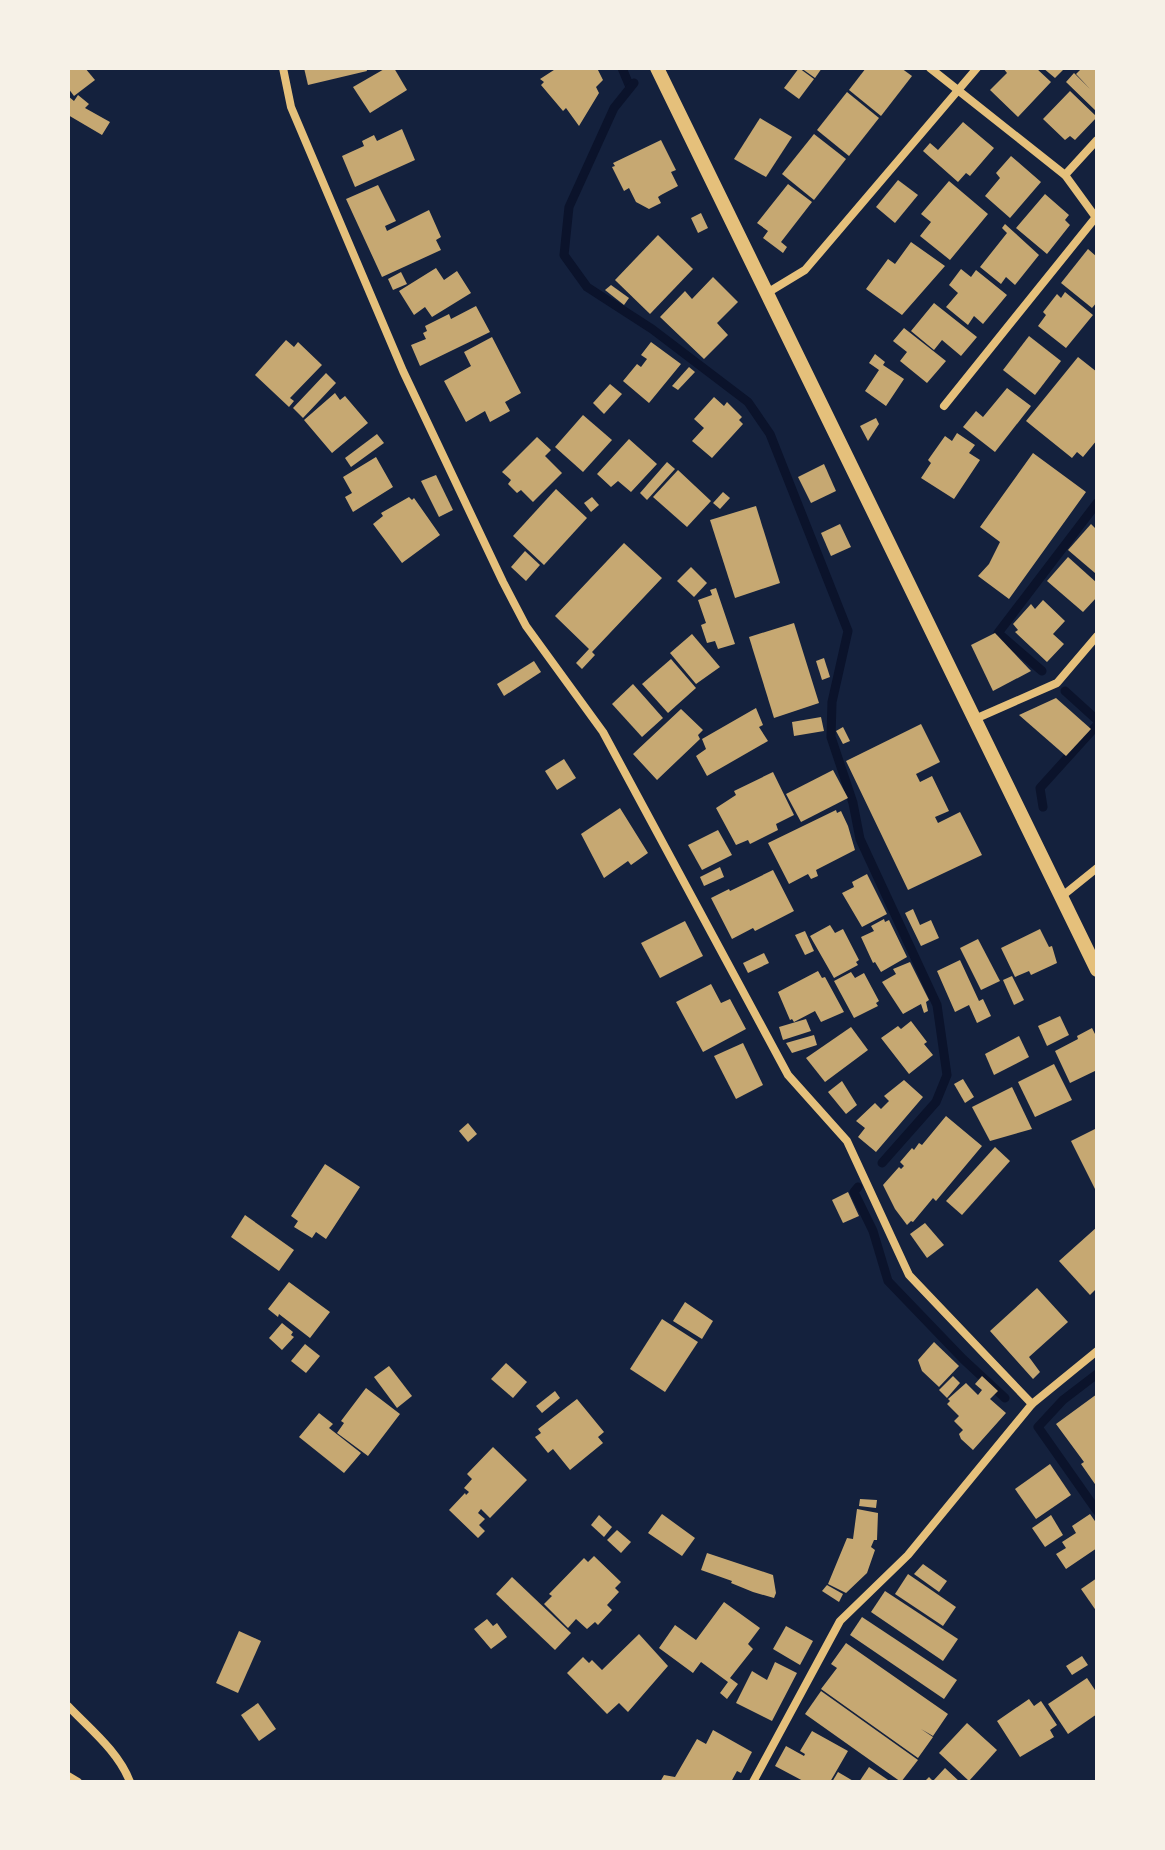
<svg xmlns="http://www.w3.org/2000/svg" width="1165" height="1850" viewBox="0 0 1165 1850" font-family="Ubuntu,sans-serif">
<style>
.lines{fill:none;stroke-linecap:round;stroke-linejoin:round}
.stream{stroke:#0b132b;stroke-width:9}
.building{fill:#c6a872}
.minor{stroke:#e5c07b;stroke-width:8}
.tertiary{stroke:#e5c07b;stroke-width:14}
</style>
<rect width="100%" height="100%" fill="#14213d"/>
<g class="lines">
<g class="stream">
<polyline points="622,68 630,87"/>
<polyline points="634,83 614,108 569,207 564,255 587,287 652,329 748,402 770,434 848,631 832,702 831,737 853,803 860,839 937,1005 947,1075 936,1102 882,1163"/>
<polyline points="1042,671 998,633 1097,503"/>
<polyline points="1065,691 1097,720"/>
<polyline points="1043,807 1040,788 1097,725"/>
<polyline points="858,1187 854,1192 873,1231 888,1281 963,1359 1005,1398"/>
<polyline points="1097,1374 1063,1400 1038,1427 1097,1511"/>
</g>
</g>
<g class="building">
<polygon points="68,68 85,68 95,80 74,96 68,88"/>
<polygon points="304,68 366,68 367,71 308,85"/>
<polygon points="386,68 394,68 407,90 370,113 353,87"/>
<polygon points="557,68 597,68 603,80 596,87 599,93 579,126 566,108 563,111 541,85 544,82 540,79"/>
<polygon points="799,68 814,79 799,99 784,88"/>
<polygon points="801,68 822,68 815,78"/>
<polygon points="866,68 901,68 912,76 881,116 849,90"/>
<polygon points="1003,68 1036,68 1051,82 1018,117 990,90 1007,73"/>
<polygon points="1043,68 1065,68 1055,78"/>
<polygon points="1082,68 1097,68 1097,112 1066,82 1074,73 1090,89 1076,74"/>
<polygon points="1070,91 1097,117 1075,140 1070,136 1065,140 1043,119"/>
<polygon points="847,92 879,118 849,156 817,130"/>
<polygon points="78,95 89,104 85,108 110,122 102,135 68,115 68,96 74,101"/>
<polygon points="760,118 792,137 766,177 734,159"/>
<polygon points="963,122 994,148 970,176 966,173 958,182 923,151 930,143 938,150"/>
<polygon points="402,129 415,160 355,187 342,156 364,146 362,141 374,135 377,141"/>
<polygon points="814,134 846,159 814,200 782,174"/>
<polygon points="661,140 676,170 671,172 678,186 661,195 658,197 661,203 649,209 636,202 629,188 624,191 612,167 615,166 613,163"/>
<polygon points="1011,156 1041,182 1010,218 985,196 1000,178 996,173"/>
<polygon points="898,180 918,195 895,223 876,207"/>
<polygon points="949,181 988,214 950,260 920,236 931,222 921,214"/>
<polygon points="788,184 812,202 781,242 787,247 783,253 763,238 768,231 757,223"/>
<polygon points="378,185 396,221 385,226 387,231 429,210 441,237 436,240 441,250 382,277 346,199"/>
<polygon points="1045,194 1069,215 1065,220 1070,225 1047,254 1016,228"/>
<polygon points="701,213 708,228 698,233 691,218"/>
<polygon points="1005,224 1039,255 1015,285 1006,277 1001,284 980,267 1007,233 1002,228"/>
<polygon points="658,235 693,269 650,314 615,280"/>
<polygon points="911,242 945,266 902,315 866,289 888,259 895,264"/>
<polygon points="1088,249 1097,257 1097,302 1092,308 1061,283"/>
<polygon points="436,268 444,280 457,271 471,293 432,317 425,307 414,315 399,291"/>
<polygon points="961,269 971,277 976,270 1007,295 983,324 974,316 968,325 946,307 958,293 949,285"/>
<polygon points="401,272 407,284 393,290 388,279"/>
<polygon points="713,277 738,302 717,323 728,335 704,359 660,317 685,291 692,299"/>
<polygon points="611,285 629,298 624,305 605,290"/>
<polygon points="1065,292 1093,315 1066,348 1038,326 1046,315 1043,312 1057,294 1061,298"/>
<polygon points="934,303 977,337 961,356 942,340 934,350 911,331"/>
<polygon points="476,306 490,332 420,366 411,345 426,339 423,333 427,331 425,326 449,314 451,319"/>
<polygon points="904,328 946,361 927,383 900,361 907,352 893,341"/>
<polygon points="1029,336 1061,361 1035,395 1003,370"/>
<polygon points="492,337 521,393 505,402 510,411 490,422 485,411 466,422 444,381 471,366 464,352"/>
<polygon points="286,340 294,347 298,342 322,365 290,398 294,401 289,407 255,375"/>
<polygon points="651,342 681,364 649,403 623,381 637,364 641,367 647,359 641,355"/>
<polygon points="875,354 885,362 883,365 904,379 886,406 865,391 879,370 869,363"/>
<polygon points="1078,357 1097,372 1097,440 1083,457 1077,452 1072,458 1026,421"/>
<polygon points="689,367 695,372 678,390 672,386"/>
<polygon points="326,373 336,383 303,418 293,408"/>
<polygon points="610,384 622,394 604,414 593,403"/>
<polygon points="1007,388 1031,406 995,452 963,427 976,411 983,417"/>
<polygon points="335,393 340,400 345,396 368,423 332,453 304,420"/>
<polygon points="714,397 724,406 727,402 742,417 739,420 743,424 712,458 692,441 704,428 694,419"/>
<polygon points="583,415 612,440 583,472 555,447"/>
<polygon points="876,418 879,424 868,441 860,426"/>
<polygon points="957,433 975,445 969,453 980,460 954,499 921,478 931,463 928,460 945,436 952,441"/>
<polygon points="377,434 384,443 351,467 345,458"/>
<polygon points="537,437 551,450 545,456 562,473 533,502 521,490 517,493 508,484 511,480 502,472"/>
<polygon points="629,439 657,464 631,492 618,481 611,487 597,474"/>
<polygon points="1033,453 1086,492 1009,599 978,576 989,564 1000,542 980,527"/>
<polygon points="376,457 393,487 353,512 345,497 352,493 343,477"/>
<polygon points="667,462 675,469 647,500 640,493"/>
<polygon points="824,464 836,491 811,503 798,477"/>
<polygon points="678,470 711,501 687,527 653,497"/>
<polygon points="436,475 453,510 439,517 421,481"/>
<polygon points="556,489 587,518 544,565 513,536"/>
<polygon points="723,492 730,498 720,509 713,503"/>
<polygon points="409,497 412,500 414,498 440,535 402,563 373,524 383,516 381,513"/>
<polygon points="592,497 599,505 591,512 584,503"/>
<polygon points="756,506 780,583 735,598 710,520"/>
<polygon points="840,524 851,547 831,556 821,533"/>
<polygon points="1091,524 1097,530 1095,573 1068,550"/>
<polygon points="624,543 662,578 592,652 595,655 582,669 576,663 589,649 555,616"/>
<polygon points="525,551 540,565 526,581 511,567"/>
<polygon points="1068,557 1097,583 1097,597 1083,612 1047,581"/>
<polygon points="691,567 707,583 694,597 677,581"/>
<polygon points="716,588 735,644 718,649 715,641 707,643 701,625 706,623 698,600 712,595 710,590"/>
<polygon points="1043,600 1065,621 1053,634 1064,644 1047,662 1015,632 1018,630 1013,624 1031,604 1035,609"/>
<polygon points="794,623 819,703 774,718 749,637"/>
<polygon points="995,633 1031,671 993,691 971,645"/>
<polygon points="692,634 720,667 696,684 670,653"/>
<polygon points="824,658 830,677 822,680 816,661"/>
<polygon points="671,659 696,688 668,713 642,684"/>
<polygon points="534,661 541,672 504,696 497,684"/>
<polygon points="633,684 663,718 642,737 612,704"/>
<polygon points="1056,698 1091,729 1066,756 1019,715"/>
<polygon points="756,708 763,725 759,727 768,741 707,776 696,756 706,749 702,739"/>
<polygon points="681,709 703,730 698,735 700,739 657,780 633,754"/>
<polygon points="821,717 824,731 794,736 792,722"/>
<polygon points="921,724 940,762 916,774 920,782 932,776 949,811 935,817 938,823 960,812 982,855 908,890 846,761"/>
<polygon points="843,727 850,741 843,744 836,731"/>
<polygon points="564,759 576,778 557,790 545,771"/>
<polygon points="833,770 848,798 801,822 786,794"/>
<polygon points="773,772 794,815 776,824 778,830 750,844 748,840 736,845 716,808 736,795 734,791"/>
<polygon points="620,808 648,853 631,865 628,861 604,878 581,834"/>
<polygon points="836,810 837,813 841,811 848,826 855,850 816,870 818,876 811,879 808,874 789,884 768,843"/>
<polygon points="718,830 732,855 702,870 688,845"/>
<polygon points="720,867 724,877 704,886 700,877"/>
<polygon points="773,870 794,911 755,931 753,928 732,939 711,898 729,889 730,891"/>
<polygon points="867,874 887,914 862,927 842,893 854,887 852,882"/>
<polygon points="913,909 920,925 931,920 939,938 921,946 905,913"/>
<polygon points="884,919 885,922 889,920 907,957 881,972 875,962 873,963 861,937 874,931 871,926"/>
<polygon points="685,921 703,956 660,978 641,943"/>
<polygon points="830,925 835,933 843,929 859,960 856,962 858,965 834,978 810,936"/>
<polygon points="1040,929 1049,947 1052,946 1057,963 1031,975 1029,971 1015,977 1001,948"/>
<polygon points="805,931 814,951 805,955 795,935"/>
<polygon points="978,939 1000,981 981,990 960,948"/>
<polygon points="764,953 769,963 748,973 743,963"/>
<polygon points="960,960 979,1001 983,999 991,1016 977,1023 969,1005 955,1012 937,971"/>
<polygon points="910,962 929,1000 926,1002 928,1011 924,1013 921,1004 903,1014 882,982 896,974 893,969"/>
<polygon points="818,971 822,978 825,977 844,1012 821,1022 815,1011 794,1022 792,1019 790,1020 778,992"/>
<polygon points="851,972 855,978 864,973 879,1001 876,1003 878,1006 854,1018 834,981"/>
<polygon points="1012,976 1024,1000 1014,1005 1003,980"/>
<polygon points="711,984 721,1003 730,999 746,1029 703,1052 676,1002"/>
<polygon points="1060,1016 1069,1035 1047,1046 1038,1026"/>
<polygon points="806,1019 811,1031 783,1040 779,1027"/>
<polygon points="911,1021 927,1042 924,1044 933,1055 909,1074 881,1038 898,1026 901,1029"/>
<polygon points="851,1027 868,1050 825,1082 806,1058"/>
<polygon points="1092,1028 1097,1038 1097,1070 1070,1083 1055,1051 1078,1039 1077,1036"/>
<polygon points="814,1035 817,1045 792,1053 786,1043"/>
<polygon points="1019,1036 1029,1057 994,1075 985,1054"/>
<polygon points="743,1043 763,1085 736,1099 714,1056"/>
<polygon points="1054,1064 1072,1100 1035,1117 1018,1082"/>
<polygon points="963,1079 974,1097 965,1103 954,1084"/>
<polygon points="904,1080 923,1097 876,1152 858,1137 865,1128 856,1121 875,1103 881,1109 889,1101 884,1096"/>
<polygon points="842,1081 857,1105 846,1114 828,1092"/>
<polygon points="1012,1087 1032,1129 990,1141 972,1107"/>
<polygon points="946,1116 982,1146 936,1201 933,1198 913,1222 911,1221 907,1225 895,1209 883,1185 899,1167 901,1169 904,1166 900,1162 912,1148 914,1150 919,1143 922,1145"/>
<polygon points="468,1123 477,1134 468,1142 459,1131"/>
<polygon points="1097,1128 1097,1193 1071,1141"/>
<polygon points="995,1147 1010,1161 962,1215 946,1201"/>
<polygon points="325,1164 360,1187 326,1239 316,1232 312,1238 294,1227 298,1221 291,1216"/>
<polygon points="848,1192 859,1216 843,1223 832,1200"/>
<polygon points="245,1215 294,1250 279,1271 231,1237"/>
<polygon points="925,1223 944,1245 927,1258 910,1234"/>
<polygon points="1097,1227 1097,1288 1090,1295 1059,1261"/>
<polygon points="289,1282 330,1312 310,1338 279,1314 278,1317 268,1309"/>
<polygon points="1037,1288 1068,1322 1029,1357 1040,1372 1033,1379 990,1331"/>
<polygon points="685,1302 713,1321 702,1339 673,1321"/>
<polygon points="662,1319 698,1342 665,1392 630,1369"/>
<polygon points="282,1323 293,1332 291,1335 294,1337 282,1350 269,1338"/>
<polygon points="934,1342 959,1366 939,1387 922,1371 918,1360"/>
<polygon points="305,1344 320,1356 306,1373 291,1361"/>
<polygon points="506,1363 527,1382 513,1398 491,1379"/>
<polygon points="389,1366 412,1396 397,1408 374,1377"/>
<polygon points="953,1376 960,1383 947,1398 939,1390"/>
<polygon points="982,1376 998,1391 990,1399 1006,1413 973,1450 961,1439 959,1434 963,1430 954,1421 959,1416 947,1404 950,1401 948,1399 966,1383 978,1395 982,1390 975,1384"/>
<polygon points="366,1388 400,1414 368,1456 337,1433 344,1423 341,1421"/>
<polygon points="555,1391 560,1398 542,1413 536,1406"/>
<polygon points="1097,1394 1097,1487 1081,1464 1084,1462 1056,1424"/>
<polygon points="577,1399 604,1432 598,1437 603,1443 570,1470 553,1449 548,1453 535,1437 541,1433 538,1429"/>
<polygon points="319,1413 333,1424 329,1428 361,1453 344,1473 299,1437"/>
<polygon points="493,1447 527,1480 490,1518 481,1509 478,1513 485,1519 479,1525 485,1531 478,1538 449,1510 465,1493 466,1495 469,1492 464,1488 472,1479 467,1474"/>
<polygon points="1050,1464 1071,1495 1036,1519 1015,1489"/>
<polygon points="860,1499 877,1500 876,1508 859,1506"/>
<polygon points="857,1509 878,1513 877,1540 874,1540 871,1547 875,1550 867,1573 846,1593 828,1584 847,1538 853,1539"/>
<polygon points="662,1514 695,1538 682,1556 648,1533"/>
<polygon points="1090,1514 1097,1524 1097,1548 1066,1569 1056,1554 1066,1548 1062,1542 1076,1533 1072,1526"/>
<polygon points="599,1515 612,1527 604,1537 591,1525"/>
<polygon points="1051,1515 1063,1535 1045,1547 1032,1528"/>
<polygon points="617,1530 631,1542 621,1553 607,1540"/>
<polygon points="707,1553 773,1575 776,1593 774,1598 753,1592 731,1583 732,1581 701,1570"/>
<polygon points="594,1556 621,1582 615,1588 619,1592 607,1605 612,1610 598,1625 595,1622 587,1629 576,1619 568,1628 544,1604 552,1596 549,1594 584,1558 588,1562"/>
<polygon points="923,1564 947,1581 939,1592 914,1574"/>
<polygon points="908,1574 956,1607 943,1626 895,1594"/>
<polygon points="512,1577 571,1633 555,1650 496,1594"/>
<polygon points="1097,1578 1097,1612 1081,1589"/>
<polygon points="827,1585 843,1594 839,1602 822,1591"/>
<polygon points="885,1591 958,1639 943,1661 871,1612"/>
<polygon points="724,1602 760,1628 748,1644 753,1649 730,1678 738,1684 727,1699 720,1693 728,1682 701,1662 693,1673 659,1648 675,1625 696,1640"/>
<polygon points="862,1617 957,1680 944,1699 850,1635"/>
<polygon points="487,1619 493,1626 497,1623 507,1637 491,1649 474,1629"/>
<polygon points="786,1626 813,1641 800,1665 773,1649"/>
<polygon points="239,1631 261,1641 238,1693 216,1683"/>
<polygon points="639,1634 668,1666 628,1712 619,1703 607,1714 567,1673 583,1657 589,1663 592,1660 602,1670"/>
<polygon points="846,1643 948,1714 933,1736 921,1729 933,1737 918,1758 821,1689 837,1668 831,1664"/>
<polygon points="1082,1656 1088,1665 1072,1675 1066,1666"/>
<polygon points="775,1662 797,1673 772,1721 736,1703 752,1671 767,1680"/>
<polygon points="1087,1678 1097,1693 1097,1714 1068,1734 1048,1704"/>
<polygon points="821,1691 918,1760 901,1782 805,1714"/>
<polygon points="1029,1699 1034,1706 1041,1701 1057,1725 1050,1730 1054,1737 1020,1757 997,1721"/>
<polygon points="258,1703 276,1729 259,1741 241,1715"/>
<polygon points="967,1723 997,1750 969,1781 939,1753"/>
<polygon points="713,1730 752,1752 741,1773 737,1771 731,1782 660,1782 664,1775 675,1777 697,1739 706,1744"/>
<polygon points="812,1731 848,1751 830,1782 805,1782 775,1766 786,1746 804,1756 805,1754 800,1751"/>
<polygon points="869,1767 891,1782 859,1782"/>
<polygon points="945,1768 960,1782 924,1782 929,1777 933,1781"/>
<polygon points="838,1772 855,1782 832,1782"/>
</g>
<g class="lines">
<g class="minor">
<polyline points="283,68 291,107 403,371 503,582 526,626 603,732 788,1075 847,1141 909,1275 1032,1404"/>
<polyline points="930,68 1065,175 1097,219"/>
<polyline points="1065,175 1097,140"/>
<polyline points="767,293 805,270 977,68"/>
<polyline points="944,406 1096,217"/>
<polyline points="975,719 1057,683 1097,636"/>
<polyline points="1061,897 1097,868"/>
<path d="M68 1706C90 1729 119 1752 130 1782"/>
<polyline points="68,1776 78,1782"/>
<polyline points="753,1782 840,1621 908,1555 1032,1404 1097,1351"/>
</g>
<polyline class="tertiary" points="657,68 1097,970"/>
</g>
<rect width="1165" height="1850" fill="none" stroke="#f6f1e7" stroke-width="140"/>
</svg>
